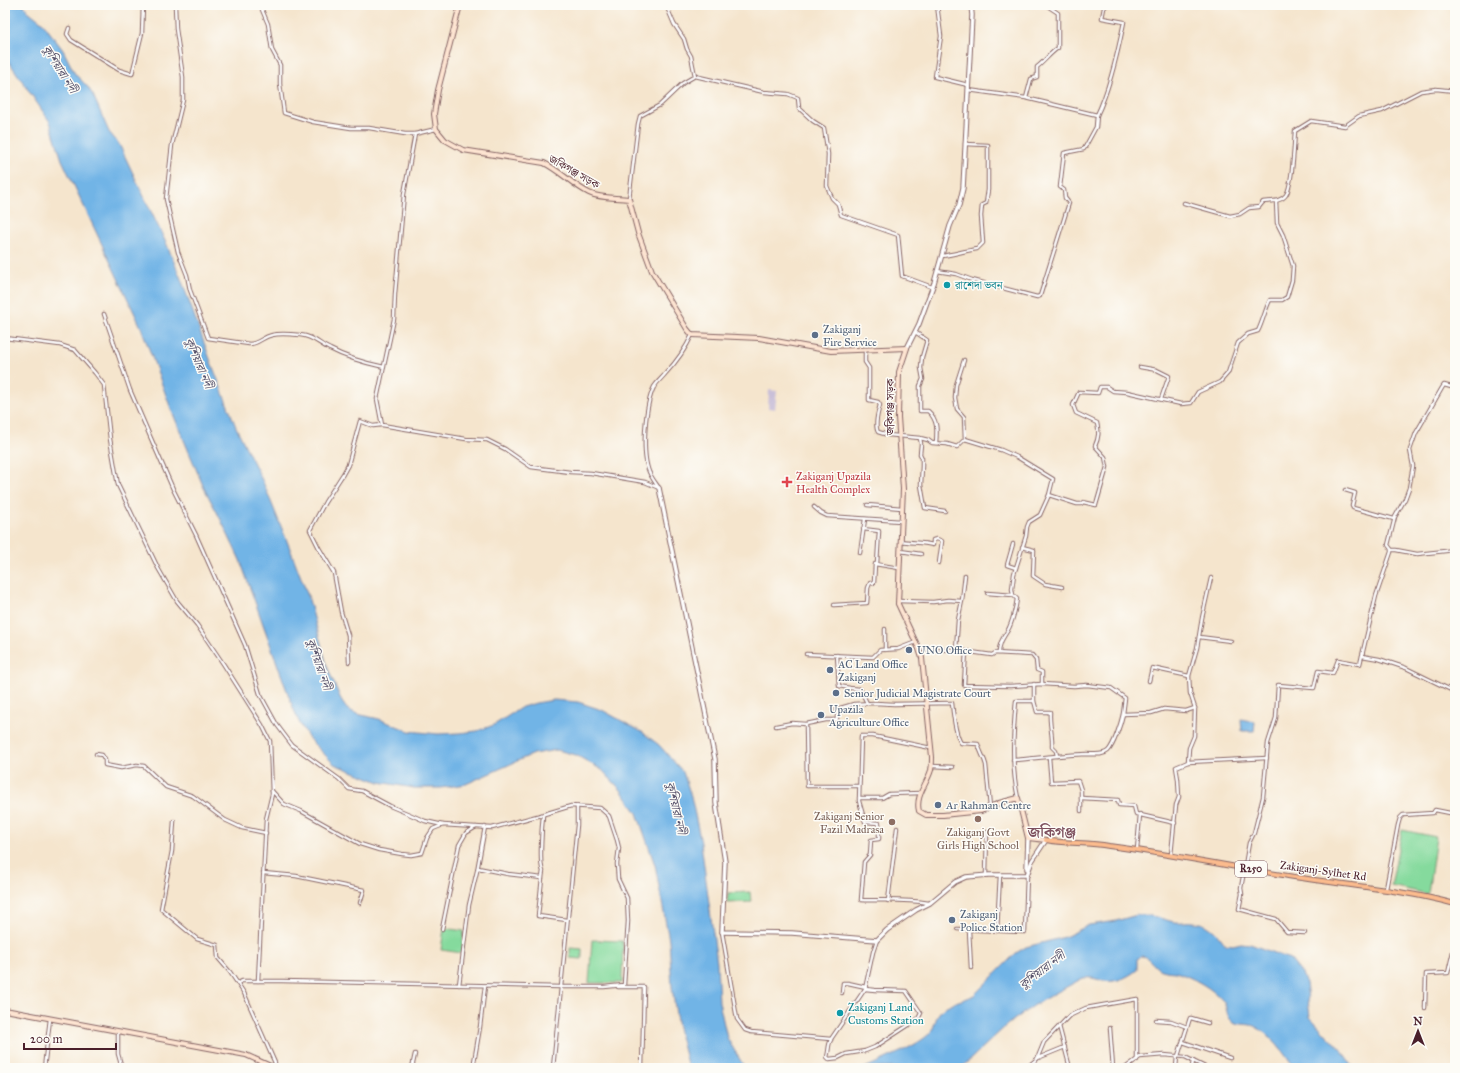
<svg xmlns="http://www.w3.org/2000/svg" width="1460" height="1073" viewBox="0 0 1460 1073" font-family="'IM FELL Great Primer','Noto Serif Bengali',serif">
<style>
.industrial{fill:#c9bfd8}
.green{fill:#85da9d;stroke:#687c64}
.water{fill:#71b4e6;stroke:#5e6a88}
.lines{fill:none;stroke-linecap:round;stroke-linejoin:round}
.minor-casing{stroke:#866464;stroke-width:4.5}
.tertiary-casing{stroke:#866464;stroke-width:5.5}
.secondary-casing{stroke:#866464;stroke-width:6}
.primary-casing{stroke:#866464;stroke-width:6}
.minor{stroke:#fff;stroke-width:2.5}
.tertiary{stroke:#fff;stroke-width:3.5}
.secondary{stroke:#fde4d1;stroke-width:4}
.primary{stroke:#fbbb8d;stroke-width:4}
.culture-dot{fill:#0f9aa8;stroke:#fdfcf7;stroke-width:1.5}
.service-dot{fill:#5c6f8a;stroke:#fdfcf7;stroke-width:1.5}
.health-dot{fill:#e0444e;stroke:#fdfcf7;stroke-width:1.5}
.education-dot{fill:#8d6e63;stroke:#fdfcf7;stroke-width:1.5}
.labels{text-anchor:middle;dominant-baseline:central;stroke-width:3;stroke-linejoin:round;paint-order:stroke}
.shield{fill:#fdfcf7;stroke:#806168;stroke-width:1}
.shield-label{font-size:10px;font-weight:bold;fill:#4a1f2b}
.street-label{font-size:11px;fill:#4a1f2b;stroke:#fdfcf7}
.culture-label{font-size:11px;fill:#0d838f;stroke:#fdfcf7;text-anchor:start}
.service-label{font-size:11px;fill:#4e5e75;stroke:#fdfcf7;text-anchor:start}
.health-label{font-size:11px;fill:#be3a42;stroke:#fdfcf7;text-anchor:start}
.education-label{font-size:11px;fill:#785e54;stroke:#fdfcf7;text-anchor:end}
.water-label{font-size:12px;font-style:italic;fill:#58536c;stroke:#fdfcf7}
.district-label{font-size:15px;font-weight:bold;fill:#7d505e;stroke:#fdfcf7}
</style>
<rect width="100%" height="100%" fill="#fdfcf7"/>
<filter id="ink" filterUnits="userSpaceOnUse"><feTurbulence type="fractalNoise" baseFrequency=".025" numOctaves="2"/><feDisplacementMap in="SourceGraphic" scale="8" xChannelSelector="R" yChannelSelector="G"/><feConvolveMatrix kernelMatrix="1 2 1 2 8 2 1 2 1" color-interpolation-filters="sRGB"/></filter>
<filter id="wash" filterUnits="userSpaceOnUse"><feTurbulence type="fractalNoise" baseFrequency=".012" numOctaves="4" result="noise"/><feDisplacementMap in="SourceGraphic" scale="16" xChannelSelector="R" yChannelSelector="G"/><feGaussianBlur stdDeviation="0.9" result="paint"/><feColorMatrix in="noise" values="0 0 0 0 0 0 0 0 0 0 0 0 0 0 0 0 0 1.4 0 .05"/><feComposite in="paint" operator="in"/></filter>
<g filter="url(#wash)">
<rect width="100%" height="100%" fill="#f5e5cd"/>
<polygon class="industrial" points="769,390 777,391 775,409 768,408"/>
<g class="green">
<polygon points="1402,830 1436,837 1428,894 1391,886"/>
<polygon points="750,892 751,902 727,903 728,893"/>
<polygon points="444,928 464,931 462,953 441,950"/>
<polygon points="592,940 623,941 622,983 589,983"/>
<polygon points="570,948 582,949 582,959 570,958"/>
</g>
<g class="water">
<polygon points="5,5 24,5 28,11 42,22 63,50 75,74 87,86 93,95 109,132 119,144 167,245 181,279 211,362 236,427 263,482 289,546 308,596 328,669 342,702 347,709 357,714 379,719 409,731 438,734 459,733 477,731 494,725 522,707 536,703 554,700 578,702 602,710 642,732 659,745 683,772 691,796 701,843 717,963 719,1002 727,1038 745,1068 688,1068 678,1028 672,987 669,940 655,865 637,813 621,790 602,770 576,755 557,750 533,754 466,784 441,788 414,788 379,782 334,764 310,740 300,724 292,705 240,560 220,518 204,488 171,409 141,327 62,160 50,122 5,56"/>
<polygon points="1241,719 1255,722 1254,731 1242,731"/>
<path d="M1137 915C1151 914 1161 919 1174 922 1181 923 1187 921 1193 922 1207 922 1218 933 1225 944L1233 945 1241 943 1250 944 1290 959 1302 974 1306 983 1310 1017 1342 1051 1354 1068H1294C1284 1053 1271 1034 1254 1026 1247 1023 1237 1026 1231 1020 1226 1015 1227 1006 1223 1001 1212 988 1195 979 1179 973 1173 971 1167 972 1161 970 1153 967 1150 957 1142 956L1137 959V970C1128 977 1116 983 1104 981 1096 979 1091 977 1083 978L1039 1002 1008 1024 961 1068H865C882 1060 918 1046 930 1033 935 1027 935 1019 939 1013 948 1001 962 1002 974 995L1016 953 1026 947 1065 937 1089 925 1116 921Z"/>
</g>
</g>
<g filter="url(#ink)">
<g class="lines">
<defs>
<g id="minor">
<path d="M175 5 176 29 183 77V100L172 145 166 199 178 252 187 275 190 290 208 338 249 344C259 344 262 337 272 335 280 333 291 334 300 335 313 336 319 344 330 349 347 358 365 363 384 367"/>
<polyline points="260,5 268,24 272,50 280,65 280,84 284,113 313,122 351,128 369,128 405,134 415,134"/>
<polyline points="937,5 941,36 935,77 968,85"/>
<polyline points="69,28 67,34 71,40 119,70 132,74 142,33 143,5"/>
<polyline points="695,76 764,92 788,94 798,98 799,108 813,121 824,128 828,154 827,186 832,198 838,204 841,215 898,235 902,276 932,287"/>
<path d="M968 90 1026 98 1097 115C1110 88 1118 52 1124 22L1102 18 1104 8 1107 5"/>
<path d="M1026 98 1031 79 1037 77V67C1045 61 1050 53 1058 48V13L1046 5"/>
<polyline points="436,129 415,134 404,194 395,294 394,319 377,399 382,425 466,439 487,440 505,449 531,467 570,472 591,473 645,482 659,488"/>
<polyline points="629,199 638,124 640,116 660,105 683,83 695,76 691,56 687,49 684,39 674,24 666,5"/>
<path d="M1184 203 1230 216 1240 214 1249 208 1259 207 1263 202C1271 201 1281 202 1286 195 1293 184 1294 144 1295 131L1311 121 1345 126 1359 116 1382 111 1421 91 1436 89 1455 91"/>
<path d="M942 256C954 254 965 251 977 249L983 243 981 216 982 205 986 203 988 190V145L965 144"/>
<polyline points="937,271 956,274 972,280 1037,297 1040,296 1069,203 1065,198 1064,190 1060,187 1064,153 1084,149 1096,127 1097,115"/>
<polyline points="104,314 130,390 146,427 173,489 196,535 245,645 260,694 277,725 292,745 339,779 349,789 362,791 390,806 409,814 425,821 443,825"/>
<path d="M915 332 927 340 922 357 921 368 923 379 920 386V411H928C938 420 937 430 936 443"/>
<polyline points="5,338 60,345 75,350 95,373 104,385 110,439 118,485 158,568 177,601 197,625 224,665 262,725 270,741 272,794 266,819 258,981"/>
<path d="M865 349V362L869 368V400L878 402 880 405C878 412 874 425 878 432L888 435 920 438 928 440 932 443 947 444 957 447 965 439 964 417 957 409 955 398 956 385 964 360"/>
<polyline points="1140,367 1157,370 1169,376 1161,399"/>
<polyline points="920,438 921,444 920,454 922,458 922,466 921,485 925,508 945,511"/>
<polyline points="965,439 1001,450 1017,457 1053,479 1049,495"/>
<path d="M659 488C655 482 650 476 648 469 642 450 645 405 654 387 657 382 663 377 666 373 678 360 685 350 692 335"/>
<polyline points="1345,490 1355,493 1352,506 1353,508 1394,519"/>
<polyline points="867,505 902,508"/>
<polyline points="814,507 821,513 827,516 901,521"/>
<polyline points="863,529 879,531 877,564"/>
<path d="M901 541C912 543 922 542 933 545V540L937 539 942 541 939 563"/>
<polyline points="1013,544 1007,565 1016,568"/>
<polyline points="1022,547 1034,550 1033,576 1045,584 1062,587"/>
<polyline points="1391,550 1396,550 1417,554 1455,550"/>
<polyline points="900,551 921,554"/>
<polyline points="860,553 865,519"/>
<polyline points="987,593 1013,595"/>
<polyline points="898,601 933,602 948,600 962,601"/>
<polyline points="834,605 867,603 868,588 870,583 874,583 875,564 899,568"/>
<polyline points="1199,637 1231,641"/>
<polyline points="919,649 956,650 992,655 995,653 1032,655 1036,660 1037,670 1042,672 1042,684"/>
<polyline points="885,650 885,629"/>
<polyline points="956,650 958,620 962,601 965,575"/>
<polyline points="966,651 964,685 1010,686 1042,684 1074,686 1087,685 1111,688 1125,698 1123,714 1151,713 1164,709 1186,711 1195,708"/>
<path d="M999 653C999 643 1003 638 1008 630 1012 623 1016 607 1017 599L1013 595 1012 589 1014 574 1026 536 1027 527 1029 522 1040 515 1049 495 1077 504H1081L1083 502 1096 505 1107 467 1105 457 1095 446C1099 437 1099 432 1097 423L1076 413 1073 405 1079 392 1098 393 1100 387H1107L1113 391 1127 392 1181 404 1191 403 1198 392 1220 382 1228 373 1238 343 1248 334 1258 331C1263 321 1265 310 1270 300H1282L1287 297 1292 280 1293 266 1283 235 1277 223 1276 201"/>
<polyline points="806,654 873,657 880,650 898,649 916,642"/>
<polyline points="837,655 839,686 850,688 860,689 867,703"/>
<polyline points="1362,656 1379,659 1406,668 1455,692"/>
<polyline points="349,662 348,635 341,612 334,573 319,548 310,530 325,502 343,474 348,465 360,421 373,426 382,425"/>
<polyline points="1149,681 1152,668 1189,676"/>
<path d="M1034 684V701L1037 712H1050C1049 725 1053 735 1052 747L1056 751 1057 756"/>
<path d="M806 724 826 720H837V709L854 704 875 703 894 704 952 703C953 713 956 736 961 743L978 744C980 752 984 757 986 765L990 807"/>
<polyline points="776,726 792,723 806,724 807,786 858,786"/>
<polyline points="96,754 102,755 105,760 105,765 121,768 137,765 144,766 166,787 193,796 225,820 242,828 266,833"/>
<polyline points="1049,757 1051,782 1078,781 1081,790 1081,811"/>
<path d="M1013 760C1038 758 1062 755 1087 754 1094 754 1102 756 1108 751 1114 745 1121 723 1123 714"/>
<polyline points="1188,762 1189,748 1194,736 1195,708 1190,693 1189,676 1197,648 1202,618 1211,578"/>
<polyline points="932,766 953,767"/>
<polyline points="272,791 284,804 301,811 360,844 379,850 402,854 411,855 422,853 427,838 433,829 443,825 492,828 541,815 571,806 600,808 609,816 617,840 619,848 617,864 618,879 627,898 628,921 624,985 604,987 560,987"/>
<polyline points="859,798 882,798 889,794 921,793"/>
<path d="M1018 798C1011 765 1013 734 1016 701H1034"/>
<polyline points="1081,798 1118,800 1119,805 1134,806 1136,814 1175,823"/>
<polyline points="174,821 172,851 161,909 197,939 217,945 218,958 230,972 244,993 275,1063 274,1067"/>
<polyline points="1137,850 1140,814"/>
<polyline points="1171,855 1176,805 1179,797 1178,779 1176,767 1188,762 1267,758"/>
<polyline points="478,868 508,874 542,878 538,916 567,920"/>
<polyline points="263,873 296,876 364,890 360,903"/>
<polyline points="986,875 987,832"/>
<path d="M542 878 543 871C539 864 542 825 543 815"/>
<polyline points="1386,889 1398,825 1400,818 1403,815 1433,813 1435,810 1455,814"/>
<polyline points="888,901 897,828"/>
<path d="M929 903C906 899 885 901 861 900L864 862 870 855 871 840 879 839V823L865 822 859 801 861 736H873L931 748"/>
<polyline points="442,929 459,845 466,833 476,827"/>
<polyline points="957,929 1025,932 1027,875"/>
<polyline points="969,930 971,968"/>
<polyline points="997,931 1000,875"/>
<polyline points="722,932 737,1019 745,1030 751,1032 831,1039 865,989 873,952 877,940"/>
<polyline points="1305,933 1287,932 1276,919 1239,909 1242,894 1241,888 1249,843 1254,833 1263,797 1268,743 1276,718 1278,685 1314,688 1318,671 1333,673 1338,660 1360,664 1376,596 1391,552 1391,549 1388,545 1395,517 1405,499 1409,488 1413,466 1410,450 1416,433 1442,388 1444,385 1455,388"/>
<polyline points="238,983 242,981 282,981 561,987"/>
<polyline points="459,985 469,905 477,871 485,827"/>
<polyline points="618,987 644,987 642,1068"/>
<polyline points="842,993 843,983 848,983 866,987"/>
<polyline points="1425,1008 1426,974 1448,973 1455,943"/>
<polyline points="1156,1020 1171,1021 1187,1027"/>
<polyline points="1059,1026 1070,1068"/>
<polyline points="1110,1028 1113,1068"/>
<polyline points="118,1032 118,1054 122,1068"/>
<path d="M831 1040C828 1044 829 1051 827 1057L829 1059 838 1058 846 1054 865 1051 875 1047 918 1019 921 1013 906 991 875 990 865 989"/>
<polyline points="1183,1042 1230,1058"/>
<polyline points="1178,1056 1190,1018 1191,1018 1208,1023"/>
<polyline points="1038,1058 1065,1047"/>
<polyline points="44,1068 50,1019"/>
<polyline points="412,1068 415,1054"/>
<polyline points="473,1068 480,1027 485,986"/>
<polyline points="553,1068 577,825 577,806"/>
<polyline points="1026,1068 1037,1059 1044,1042 1069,1016 1086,1008 1137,999 1137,1060"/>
<polyline points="1125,1068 1140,1057 1164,1055 1185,1057 1207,1068"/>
<polyline points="1176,1068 1177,1056"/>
<polyline points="1192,1068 1193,1060"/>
</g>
<g id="tertiary">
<polyline points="907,348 919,324 934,283 950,226 959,205 963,188 972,15 971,5"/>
<polyline points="659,488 715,759 716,803 725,862 722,932 792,933 877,940 887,930 916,910 930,903 955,882 966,877 989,875 1027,875"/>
<polyline points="1027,869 1028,838"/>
<polyline points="1027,875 1032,861 1046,840"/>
</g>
<g id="secondary">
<path d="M460 5 438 90 434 114 436 129 445 140 463 150 544 163C560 171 573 185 589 193 601 199 616 197 629 199L638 233 652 271 687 329 692 335 759 338 831 351 907 348 899 372 898 417 903 489 898 604 919 649 922 658 932 757C932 761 932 766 931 770 927 784 915 796 919 811L926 815H943L981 811 999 803 1018 798 1028 838 1046 840"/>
<polyline points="5,1010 246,1055 275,1068"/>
</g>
<path id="primary" d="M1046 840C1066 844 1088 842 1109 846 1169 854 1229 866 1288 876 1344 885 1400 889 1455 904"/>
</defs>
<use href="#minor" class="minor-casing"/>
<use href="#tertiary" class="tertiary-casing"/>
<use href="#secondary" class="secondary-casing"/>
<use href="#primary" class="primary-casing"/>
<use href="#minor" class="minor"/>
<use href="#tertiary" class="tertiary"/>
<use href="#secondary" class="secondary"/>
<use href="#primary" class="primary"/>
</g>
</g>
<g class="culture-dot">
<circle cx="947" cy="285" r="4"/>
<circle cx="840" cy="1013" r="4"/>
</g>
<g class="service-dot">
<circle cx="815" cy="335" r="4"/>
<circle cx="909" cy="650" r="4"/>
<circle cx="830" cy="670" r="4"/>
<circle cx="836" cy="693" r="4"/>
<circle cx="821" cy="715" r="4"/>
<circle cx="938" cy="805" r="4"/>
<circle cx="952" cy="920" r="4"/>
</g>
<path class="health-dot" d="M785 476h4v4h4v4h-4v4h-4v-4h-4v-4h4z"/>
<g class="education-dot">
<circle cx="978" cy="819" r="4"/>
<circle cx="892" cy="822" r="4"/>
</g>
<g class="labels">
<rect class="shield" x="1235" y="861" width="32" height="16" rx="3"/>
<g class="shield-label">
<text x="1251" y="869">R250</text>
</g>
<g class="street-label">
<text transform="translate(574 172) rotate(30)">জকিগঞ্জ সড়ক</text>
<text transform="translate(890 407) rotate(-90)">জকিগঞ্জ সড়ক</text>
<text transform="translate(1323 871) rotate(8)">Zakiganj-Sylhet Rd</text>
</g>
<g class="culture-label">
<text x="955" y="285">রাশেদা ভবন</text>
<text x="848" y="1007">Zakiganj Land<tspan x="848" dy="13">Customs Station</tspan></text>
</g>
<g class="service-label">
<text x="823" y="329">Zakiganj<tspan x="823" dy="13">Fire Service</tspan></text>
<text x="917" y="650">UNO Office</text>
<text x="838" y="664">AC Land Office<tspan x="838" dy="13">Zakiganj</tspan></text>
<text x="844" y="693">Senior Judicial Magistrate Court</text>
<text x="829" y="709">Upazila<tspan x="829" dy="13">Agriculture Office</tspan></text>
<text x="946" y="805">Ar Rahman Centre</text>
<text x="960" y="914">Zakiganj<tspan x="960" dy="13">Police Station</tspan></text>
</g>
<g class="health-label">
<text x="796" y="476">Zakiganj Upazila<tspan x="796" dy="13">Health Complex</tspan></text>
</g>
<g class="education-label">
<text x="884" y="816">Zakiganj Senior<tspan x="884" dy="13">Fazil Madrasa</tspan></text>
<text x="978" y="832" text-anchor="middle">Zakiganj Govt<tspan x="978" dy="13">Girls High School</tspan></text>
</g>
<g class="water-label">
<text transform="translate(60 69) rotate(58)">কুশিয়ারা নদী</text>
<text transform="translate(199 363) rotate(67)">কুশিয়ারা নদী</text>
<text transform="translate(319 664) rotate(71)">কুশিয়ারা নদী</text>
<text transform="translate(676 808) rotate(77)">কুশিয়ারা নদী</text>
<text transform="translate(1042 970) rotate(-37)">কুশিয়ারা নদী</text>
</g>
<g class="district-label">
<text x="1052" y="832">জকিগঞ্জ</text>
</g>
</g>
<rect width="1460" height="1073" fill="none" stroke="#fdfcf7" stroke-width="20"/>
<g transform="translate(1418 1031)" stroke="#fdfcf7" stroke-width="3" paint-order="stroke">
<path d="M0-3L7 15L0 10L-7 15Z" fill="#4a1f2b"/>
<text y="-6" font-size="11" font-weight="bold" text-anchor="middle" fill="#4a1f2b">N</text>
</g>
<path d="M24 1043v6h92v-6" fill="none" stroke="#4a1f2b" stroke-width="2"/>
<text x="30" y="1043" font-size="12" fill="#4a1f2b" stroke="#fdfcf7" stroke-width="3" paint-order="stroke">200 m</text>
</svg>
